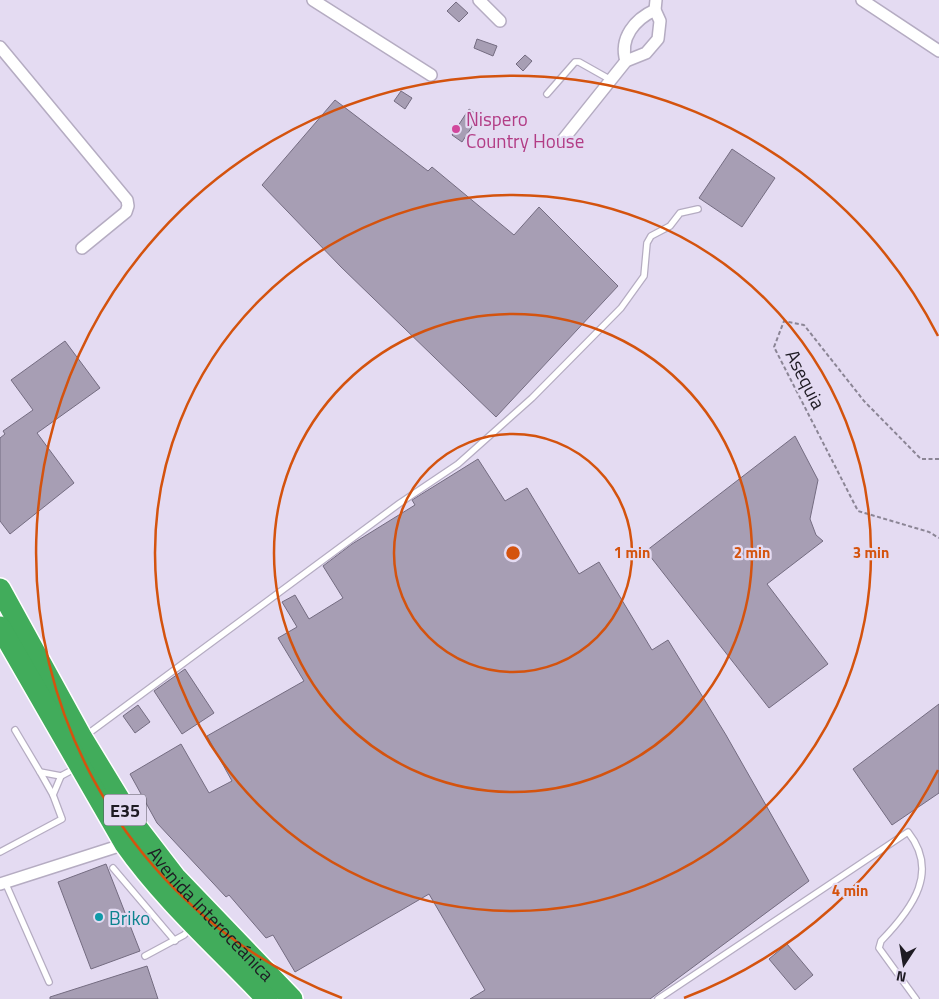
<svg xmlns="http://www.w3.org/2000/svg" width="939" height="999" viewBox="0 0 939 999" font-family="'Titillium Web',sans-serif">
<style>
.building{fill:#a79eb4;stroke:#746c81}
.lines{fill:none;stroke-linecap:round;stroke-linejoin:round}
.lane-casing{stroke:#b5acc2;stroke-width:8}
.street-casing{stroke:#b5acc2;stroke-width:14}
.highway-casing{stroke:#fff;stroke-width:24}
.path{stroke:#8b8595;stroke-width:2;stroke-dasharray:4 2.5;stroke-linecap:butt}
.lane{stroke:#fff;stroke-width:5.5}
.street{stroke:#fff;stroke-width:11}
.highway{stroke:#41ac5b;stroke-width:21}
.ring{fill:none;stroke:#d4530e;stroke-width:2.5}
.hotel-dot{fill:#d1479c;stroke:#e4dbf2;stroke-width:2}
.culture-dot{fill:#0f9aa8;stroke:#e4dbf2;stroke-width:2}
.labels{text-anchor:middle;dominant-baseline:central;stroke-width:4.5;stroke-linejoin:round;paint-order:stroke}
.shield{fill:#e4dbf2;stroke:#595561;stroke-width:1}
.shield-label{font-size:18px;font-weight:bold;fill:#1e1b23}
.hotel-label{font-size:19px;fill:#b23c85;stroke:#e4dbf2;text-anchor:start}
.street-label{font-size:19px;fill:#1e1b23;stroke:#e4dbf2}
.culture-label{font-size:19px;fill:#0d838f;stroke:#e4dbf2;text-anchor:start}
.centre{fill:#d4530e;stroke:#e4dbf2;stroke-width:2.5}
.ring-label{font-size:15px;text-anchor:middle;font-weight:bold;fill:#d4530e;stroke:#e4dbf2;stroke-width:4.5;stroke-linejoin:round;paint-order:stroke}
</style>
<rect width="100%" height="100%" fill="#e4dbf2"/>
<g class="building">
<polygon points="456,2 468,13 459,22 447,11"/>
<polygon points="477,39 497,46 493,56 474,48"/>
<polygon points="525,55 532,61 523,71 516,64"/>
<polygon points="401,91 412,98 405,109 394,101"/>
<polygon points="335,100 428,171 432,167 514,235 539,207 618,286 496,417 341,267 262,185"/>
<polygon points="469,109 479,116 462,142 452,135"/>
<polygon points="732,149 775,178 742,227 699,198"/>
<polygon points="65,341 100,388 37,433 74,483 10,534 0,521 0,438 5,434 3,431 33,410 11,380"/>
<polygon points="795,436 818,480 810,519 816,535 823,541 767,584 828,664 769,708 646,551"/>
<polygon points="478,459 505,501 527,488 579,574 599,562 652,650 668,640 726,735 809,881 650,999 470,999 485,990 429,894 295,972 273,935 266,938 229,895 226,897 157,823 130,774 181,744 209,793 232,781 207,736 304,681 278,638 297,627 282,602 295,595 309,619 343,598 323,566 352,544 415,505 412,500"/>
<polygon points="185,669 214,713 182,734 154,691"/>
<polygon points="939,704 939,793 892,825 853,769"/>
<polygon points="138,705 150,722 135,733 123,716"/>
<polygon points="106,864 140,951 91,969 58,882"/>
<polygon points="787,944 813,975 795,990 769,959"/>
<polygon points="147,966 158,999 50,999 50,997"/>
</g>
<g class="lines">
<defs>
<g id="lane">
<polyline points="547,94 575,62 579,62 611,80"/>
<polyline points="15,730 40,772 61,776"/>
<polyline points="85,736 400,503 458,464 532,398 621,308 644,276 647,243 651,236 670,226 680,213 698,209"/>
<polyline points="40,772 53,795"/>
<polyline points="0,852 62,819 53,795 61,776 76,768"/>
<polyline points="113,868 175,941"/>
<polyline points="5,882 49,982"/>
<polyline points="145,956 184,935 192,927"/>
<path d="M658 999 908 832C939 871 914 907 881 941L879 948 916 999"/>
</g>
<g id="street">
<polyline points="313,0 431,75"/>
<polyline points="479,0 500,21"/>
<polyline points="862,0 939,51"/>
<polyline points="0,47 127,200 128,206 126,212 82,248"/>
<path d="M626 61C619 38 635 19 655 10"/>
<polyline points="562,141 626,61 646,53 658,39 660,21 655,10 656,0"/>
<polyline points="0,884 125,844"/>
</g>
<g id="highway">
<path id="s1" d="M0 589 82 738 135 825 175 877 292 999"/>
<path d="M0 627 125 844C166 902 219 948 267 999"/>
</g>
</defs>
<use href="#lane" class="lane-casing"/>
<use href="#street" class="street-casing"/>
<use href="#highway" class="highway-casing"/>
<polyline class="path" points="939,459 921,459 864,401 804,325 784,321 774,347 858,511 929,532 939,538"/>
<use href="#lane" class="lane"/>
<use href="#street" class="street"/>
<use href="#highway" class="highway"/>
</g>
<g class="ring">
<circle cx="513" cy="553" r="119"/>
<circle cx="513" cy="553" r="239"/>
<circle cx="513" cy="553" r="358"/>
<path d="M938 770A477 477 0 0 1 684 998M342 998A477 477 0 1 1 938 336"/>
</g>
<circle class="hotel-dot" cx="456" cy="129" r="5"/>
<circle class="culture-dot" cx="99" cy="917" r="5"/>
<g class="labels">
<rect class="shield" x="104" y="794.5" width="42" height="31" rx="4"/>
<g class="shield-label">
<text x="125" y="810">E35</text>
</g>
<g class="hotel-label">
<text x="466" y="118">Nispero<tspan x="466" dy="22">Country House</tspan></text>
</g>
<g class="street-label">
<text transform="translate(806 379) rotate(63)">Asequia</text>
<text stroke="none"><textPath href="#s1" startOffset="389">Avenida Interoceánica</textPath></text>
</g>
<g class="culture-label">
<text x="109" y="917">Briko</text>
</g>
</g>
<circle cx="513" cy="553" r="8" class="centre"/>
<g class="ring-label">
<text x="632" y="558">1 min</text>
<text x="752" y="558">2 min</text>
<text x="871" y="558">3 min</text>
<text x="850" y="896">4 min</text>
</g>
<g transform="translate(904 964) rotate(192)" stroke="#e4dbf2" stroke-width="4" paint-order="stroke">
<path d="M0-4L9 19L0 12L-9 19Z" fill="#1e1b23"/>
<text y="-8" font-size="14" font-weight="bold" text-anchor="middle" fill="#1e1b23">N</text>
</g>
</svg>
